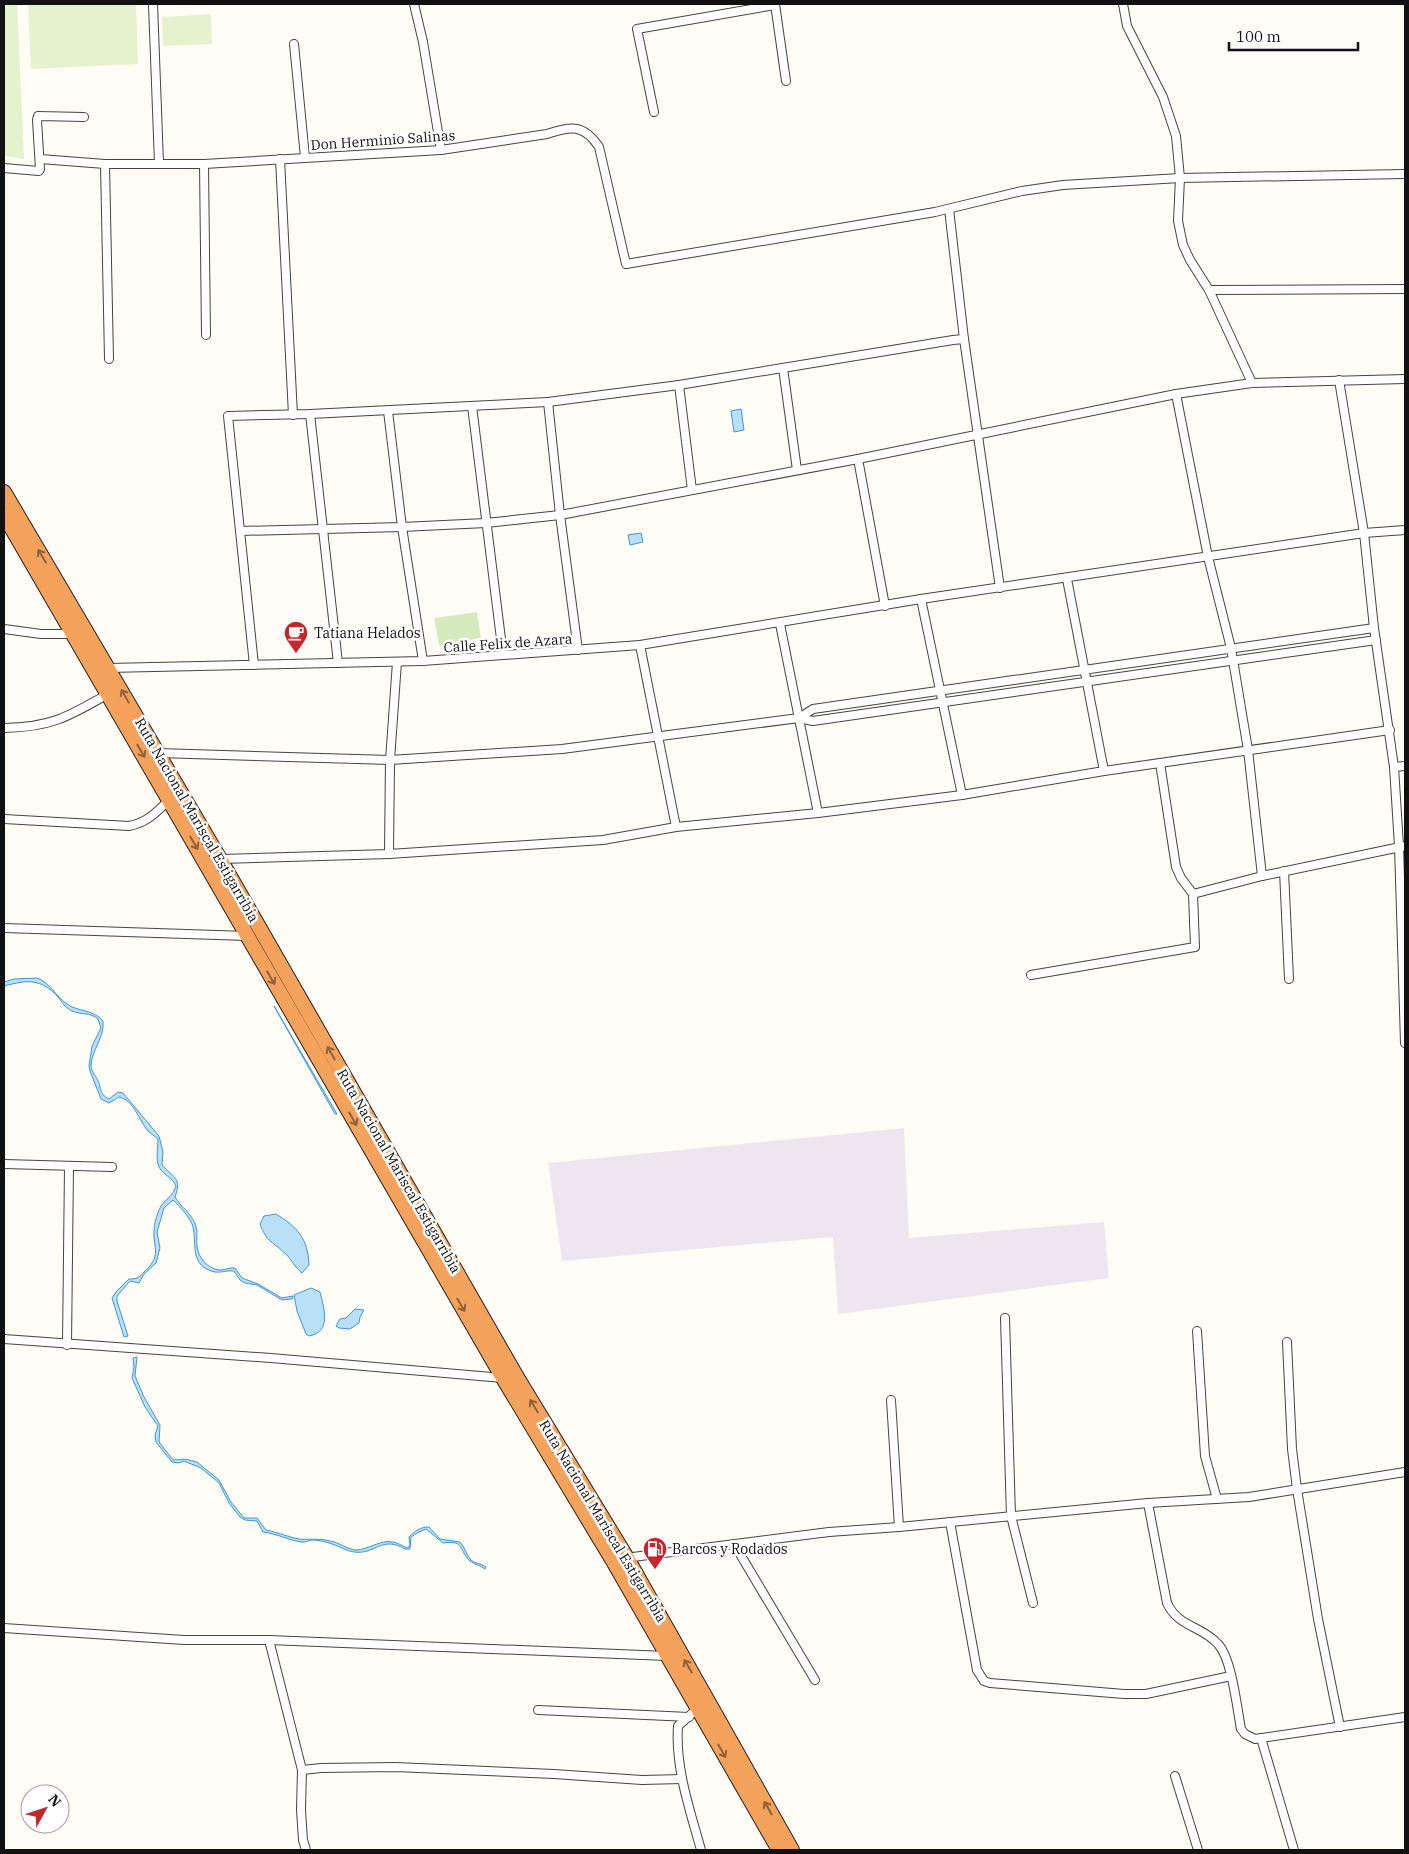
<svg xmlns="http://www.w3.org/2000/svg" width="1409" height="1854" viewBox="0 0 1409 1854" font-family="'IBM Plex Serif',serif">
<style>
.industrial{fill:#eee6ef}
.green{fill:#d5ebbd}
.pitch{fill:#e6f2cf}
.water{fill:#b9e0f7;stroke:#3f96cf}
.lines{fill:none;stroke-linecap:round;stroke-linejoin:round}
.street-casing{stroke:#444;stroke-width:10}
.highway-casing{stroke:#222;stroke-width:16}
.street{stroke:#fff;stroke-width:8}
.highway{stroke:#f5a25d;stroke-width:14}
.oneway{stroke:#8e613b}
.labels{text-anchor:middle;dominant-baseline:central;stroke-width:5;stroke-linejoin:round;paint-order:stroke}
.street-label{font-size:14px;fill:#111;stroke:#fff}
.poi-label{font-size:14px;fill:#111;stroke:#fff;text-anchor:start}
</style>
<rect width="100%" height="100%" fill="#fffdf5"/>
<polygon class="industrial" points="904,1128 909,1238 1104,1222 1109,1278 838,1314 833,1237 562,1261 548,1163"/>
<polygon class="green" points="477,612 481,638 439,645 434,618"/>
<g class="pitch">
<polygon points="4,4 17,4 24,159 4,156"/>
<polygon points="28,4 136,4 138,64 31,69"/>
<polygon points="211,14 212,44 163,46 162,17"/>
</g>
<g class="water">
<polygon points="741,409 744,430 734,432 731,411"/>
<polygon points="641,533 643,542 630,545 628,535"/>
<path d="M37 978C51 983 55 996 67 1004 78 1012 93 1009 103 1021 105 1036 92 1050 91 1065 91 1072 97 1077 99 1083 101 1091 101 1095 109 1099L118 1092 123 1093 159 1136 163 1152 162 1165C174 1178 182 1178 175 1197 181 1207 192 1214 196 1226 198 1233 196 1239 197 1246 198 1258 208 1269 220 1270 226 1270 230 1267 235 1268L242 1278 258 1284 282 1298 293 1296 292 1299 282 1300 257 1285 245 1283 240 1280 234 1271C226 1270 219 1274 211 1271 188 1263 198 1239 192 1224 188 1215 180 1207 173 1200L164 1208 157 1232 160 1248 156 1263 144 1274 139 1283 130 1281 117 1296V1301L128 1336 124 1337 112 1298 116 1292 129 1279C139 1279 139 1277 145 1271 162 1255 153 1249 154 1231 154 1224 157 1214 160 1208 164 1199 172 1199 176 1186 173 1177 160 1174 158 1164 156 1156 158 1147 158 1139 155 1136 151 1134 148 1131 139 1121 134 1100 119 1097L109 1103 101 1099 90 1071 89 1066 92 1046 101 1028 98 1019C90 1012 81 1015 72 1011 65 1008 62 1002 58 997 41 978 27 980 4 986V982L14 979Z"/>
<polygon points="274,1006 337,1114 335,1114"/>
<path d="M276 1214C297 1227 308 1238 309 1265L302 1273C295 1268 292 1260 286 1254 273 1242 267 1243 260 1224L264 1216Z"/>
<path d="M311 1288 320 1292C324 1308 332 1332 309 1336L306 1334 297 1311 294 1295Z"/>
<polygon points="355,1309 364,1310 360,1317 359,1323 350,1329 339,1328 336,1326 340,1319 346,1318"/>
<path d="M137 1357 135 1376 144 1397 160 1425 159 1442 173 1460 185 1459 197 1462 203 1467 219 1480 231 1502 244 1518H257L266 1530C277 1532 288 1537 299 1539 309 1540 319 1538 330 1541 339 1542 346 1549 356 1550 368 1550 381 1539 393 1542 398 1543 403 1546 407 1548L410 1546 409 1537C415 1531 420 1527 429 1527L440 1539 460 1542C465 1547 466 1555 471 1560 475 1564 481 1563 486 1567L485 1569C480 1565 475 1565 470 1561 458 1550 466 1540 443 1543L426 1529 417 1533 411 1537 410 1549H405C381 1535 376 1555 354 1552 346 1551 339 1546 332 1544 327 1542 318 1540 312 1540 308 1540 306 1543 301 1542 288 1540 278 1534 263 1532L257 1521 245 1520 240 1517 229 1503 219 1483 201 1468 184 1461 178 1463 172 1462 156 1442 155 1435 158 1426 145 1407 132 1378 134 1367 133 1358Z"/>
</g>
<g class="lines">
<defs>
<g id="street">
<polyline points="153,4 159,163"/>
<polyline points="414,4 423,42 441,150"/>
<polyline points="775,4 786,81"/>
<polyline points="1123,4 1127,26 1163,97 1176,136 1180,178 1178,221 1183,245 1190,260 1209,290 1252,383"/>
<polyline points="294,44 305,157"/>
<polyline points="654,112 637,29 775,5"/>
<path d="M40 159 105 164H204L441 150 547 134C571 126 584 124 599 147L626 264 935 212 1022 191 1063 185 1180 178 1405 174"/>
<polyline points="280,159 293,415"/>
<polyline points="105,164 109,359"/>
<polyline points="204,164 206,335"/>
<polyline points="4,168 39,171 40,169 37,120 38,116 84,117"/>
<polyline points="949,209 964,339 1000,588"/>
<polyline points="1209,290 1405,289"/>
<polyline points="783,368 797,470"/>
<polyline points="1339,380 1364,533 1374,628 1394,767 1399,846 1405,1043"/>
<polyline points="679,385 692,490"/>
<polyline points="1176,394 1208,557 1231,648 1248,750 1262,876"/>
<polyline points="548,402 560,515 578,650"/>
<polyline points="472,406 503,655"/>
<polyline points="388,411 402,527 423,661"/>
<polyline points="310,414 338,663"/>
<polyline points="858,459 885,606"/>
<polyline points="240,531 402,527 486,523 560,515 858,459 1176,394 1252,383 1405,379"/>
<polyline points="1067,579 1104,771"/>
<polyline points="921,599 962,795"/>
<polyline points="780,624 818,813"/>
<polyline points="1374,628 813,709 799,718 813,721 1376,640"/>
<polyline points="4,629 41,634 73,634"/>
<polyline points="640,645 676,827"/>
<polyline points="254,665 228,416 310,414 548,402 679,385 953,340 964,339"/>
<polyline points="108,668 423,661 640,645 921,599 1364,533 1405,530"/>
<path d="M4 728C51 727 68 717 108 694"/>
<polyline points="158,753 390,760 562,749 799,718"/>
<polyline points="1394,767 1405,766"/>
<path d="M4 819 129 826C146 823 156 813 169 800"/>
<polyline points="389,854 390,760 397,662"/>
<polyline points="220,859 389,854 603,840 676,827 818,813 962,795 1104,771 1390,730"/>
<polyline points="1284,871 1289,979"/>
<polyline points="1193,894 1262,876 1405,846"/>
<polyline points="4,928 247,936"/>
<polyline points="1031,975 1195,947 1193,894 1181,878 1176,867 1160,763"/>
<polyline points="4,1164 112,1167"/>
<polyline points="1005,1318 1011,1516 1033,1603"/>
<polyline points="1197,1331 1205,1456 1217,1499"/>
<polyline points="4,1339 271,1358 503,1378"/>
<polyline points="1287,1342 1292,1449 1297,1489 1318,1619 1340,1727"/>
<polyline points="67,1345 69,1166"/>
<polyline points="891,1400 899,1527"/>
<path d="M1148 1503 1167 1603C1178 1627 1202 1626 1218 1644 1232 1659 1237 1708 1241 1729L1245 1734 1255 1739 1405 1717"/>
<polyline points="950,1522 977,1670 984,1681 990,1683 1124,1694 1146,1694 1231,1676"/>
<polyline points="734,1544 815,1680"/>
<polyline points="625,1558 829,1532 899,1527 1148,1503 1249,1497 1405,1472"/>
<polyline points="4,1628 184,1640 269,1640 667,1656"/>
<polyline points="269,1640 302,1770 301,1810 303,1840 306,1850"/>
<path d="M698 1708 678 1726C675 1768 690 1810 701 1850"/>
<polyline points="538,1710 689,1717"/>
<polyline points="1261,1738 1294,1850"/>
<polyline points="302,1770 321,1768 395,1767 554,1774 642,1780 682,1779"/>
<polyline points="1175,1776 1198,1850"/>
</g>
<g id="highway">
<polyline points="4,492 220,859 518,1379 627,1558 792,1850"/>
<polyline points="4,515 503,1378 613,1561 779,1850"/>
</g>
</defs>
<use href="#street" class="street-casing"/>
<use href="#highway" class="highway-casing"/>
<use href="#street" class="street"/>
<use href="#highway" class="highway"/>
</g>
<defs><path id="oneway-shaft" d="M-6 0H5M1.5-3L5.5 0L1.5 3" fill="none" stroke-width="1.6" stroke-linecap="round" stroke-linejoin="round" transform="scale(1.25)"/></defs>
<g class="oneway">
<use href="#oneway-shaft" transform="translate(42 556) rotate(-121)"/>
<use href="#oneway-shaft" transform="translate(125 696) rotate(-120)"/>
<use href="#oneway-shaft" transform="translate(141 751) rotate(60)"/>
<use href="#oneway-shaft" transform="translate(194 843) rotate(60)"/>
<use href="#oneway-shaft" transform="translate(271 978) rotate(60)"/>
<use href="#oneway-shaft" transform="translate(331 1053) rotate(-120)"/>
<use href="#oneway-shaft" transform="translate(353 1119) rotate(60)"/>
<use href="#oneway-shaft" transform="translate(461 1305) rotate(60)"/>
<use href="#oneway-shaft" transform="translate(534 1406) rotate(-121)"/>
<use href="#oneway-shaft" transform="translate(688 1666) rotate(-120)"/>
<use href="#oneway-shaft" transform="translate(722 1751) rotate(60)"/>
<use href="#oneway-shaft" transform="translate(768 1808) rotate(-120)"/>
</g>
<defs>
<symbol id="cafe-pin" viewBox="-11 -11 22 30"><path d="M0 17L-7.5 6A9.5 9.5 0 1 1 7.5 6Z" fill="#c4262e" stroke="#fff"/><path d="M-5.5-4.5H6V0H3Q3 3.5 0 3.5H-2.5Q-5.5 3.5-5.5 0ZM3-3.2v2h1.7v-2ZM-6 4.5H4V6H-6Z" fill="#fff"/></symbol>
<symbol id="fuel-pin" viewBox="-11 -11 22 30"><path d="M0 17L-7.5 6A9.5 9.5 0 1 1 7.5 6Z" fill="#c4262e" stroke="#fff"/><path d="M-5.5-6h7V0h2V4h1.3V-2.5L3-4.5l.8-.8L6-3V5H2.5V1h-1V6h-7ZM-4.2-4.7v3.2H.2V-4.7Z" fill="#fff"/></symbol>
</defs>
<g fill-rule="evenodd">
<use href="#cafe-pin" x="282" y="619" width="28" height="38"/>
<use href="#fuel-pin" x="641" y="1535" width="28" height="38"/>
</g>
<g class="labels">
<g class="street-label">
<text transform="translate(383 140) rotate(-4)">Don Herminio Salinas</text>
<text transform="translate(508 643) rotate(-4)">Calle Felix de Azara</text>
<text transform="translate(197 820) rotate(60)">Ruta Nacional Mariscal Estigarribia</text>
<text transform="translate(399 1171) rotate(60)">Ruta Nacional Mariscal Estigarribia</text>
<text transform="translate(603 1521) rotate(59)">Ruta Nacional Mariscal Estigarribia</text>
</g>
<g class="poi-label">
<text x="314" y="633">Tatiana Helados</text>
<text x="672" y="1549">Barcos y Rodados</text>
</g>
</g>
<rect width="1409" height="1854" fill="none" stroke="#111111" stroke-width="10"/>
<g transform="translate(45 1809) rotate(50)"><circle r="24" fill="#ffffff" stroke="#a0a0a0"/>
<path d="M0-4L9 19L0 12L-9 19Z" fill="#c4262e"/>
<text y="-8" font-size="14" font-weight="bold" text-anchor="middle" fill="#111111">N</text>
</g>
<path d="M1229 42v8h129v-8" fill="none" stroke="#111111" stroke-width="2.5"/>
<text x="1236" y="42" font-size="15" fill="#111111" stroke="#ffffff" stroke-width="4" paint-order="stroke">100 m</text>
</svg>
